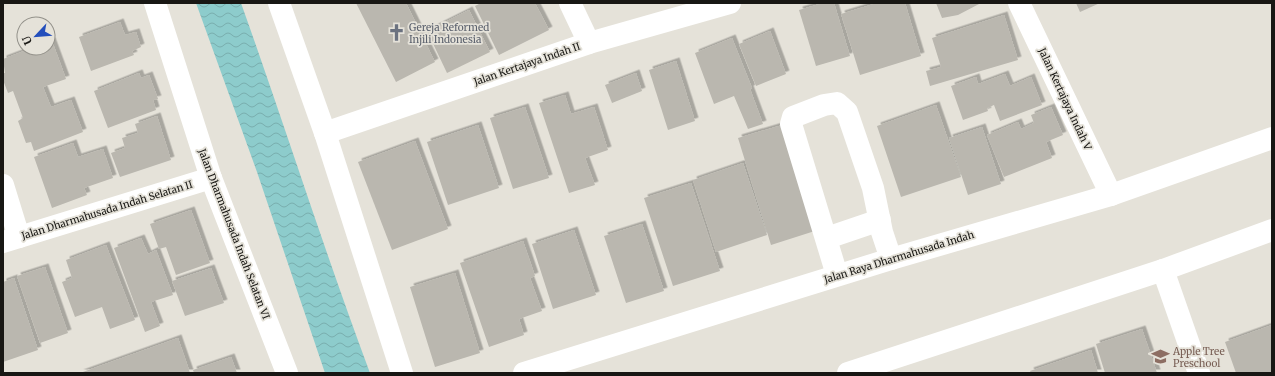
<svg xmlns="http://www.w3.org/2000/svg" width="1275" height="376" viewBox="0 0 1275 376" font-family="Merriweather,serif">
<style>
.water{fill:url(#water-waves)}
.building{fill:#bab7af;filter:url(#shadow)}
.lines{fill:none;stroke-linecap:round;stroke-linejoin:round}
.minor{stroke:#fff;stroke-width:22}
.major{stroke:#fff;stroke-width:22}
.labels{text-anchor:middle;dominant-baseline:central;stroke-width:3.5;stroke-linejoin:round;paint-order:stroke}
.worship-label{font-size:10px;fill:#5b616d;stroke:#e5e2d9;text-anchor:start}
.street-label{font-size:10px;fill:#181714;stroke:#e5e2d9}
.education-label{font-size:10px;fill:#785e54;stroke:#e5e2d9;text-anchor:start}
</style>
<defs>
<pattern id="water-waves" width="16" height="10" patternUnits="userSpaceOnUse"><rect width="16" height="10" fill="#8dcccc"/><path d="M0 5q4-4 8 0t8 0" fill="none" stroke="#79aeae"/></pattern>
<filter id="shadow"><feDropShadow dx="3.5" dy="-3.5" stdDeviation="0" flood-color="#0004"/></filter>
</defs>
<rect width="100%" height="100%" fill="#e5e2d9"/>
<path class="water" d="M196 3H241C285 126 324 250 370 373H325L257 172Z"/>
<g class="building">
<polygon points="356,3 406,3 435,62 396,82"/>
<polygon points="481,3 535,3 549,30 499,55 475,6"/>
<polygon points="823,3 834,3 850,56 816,66 799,10"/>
<polygon points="877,3 905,3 921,56 860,75 841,14"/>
<polygon points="936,3 981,3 958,15 942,18"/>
<polygon points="1076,3 1100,3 1080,12"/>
<polygon points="469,10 490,52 447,73 427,31"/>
<polygon points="1004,15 1018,60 930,86 926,71 941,67 932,38"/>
<polygon points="120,22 125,35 136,32 141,47 132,51 134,55 91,71 79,37"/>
<polygon points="770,31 786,74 756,86 739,44"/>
<polygon points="732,38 752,88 750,89 763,124 748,129 734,96 714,104 695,53"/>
<polygon points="52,41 66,79 43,87 51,107 71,100 83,132 34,151 31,142 26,143 18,121 23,118 13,91 8,93 3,80 3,73 5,73 3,59 32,48 48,48 48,42"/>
<polygon points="676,61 695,121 668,130 649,70"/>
<polygon points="139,73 141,78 149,75 158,99 153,100 156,110 108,128 94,91"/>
<polygon points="636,73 642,91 612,103 605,85"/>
<polygon points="1005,74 1010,86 1031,77 1042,105 1000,121 994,105 987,108 988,111 963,120 951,86 976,77 978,84"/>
<polygon points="565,95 571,114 594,107 608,150 585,158 595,185 569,193 539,103"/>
<polygon points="936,105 961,177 901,197 877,126"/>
<polygon points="525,107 549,178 513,189 490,118"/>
<polygon points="1051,107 1063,135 1046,142 1052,158 1004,177 987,135 1018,122 1021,129 1034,123 1031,115"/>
<polygon points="157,116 171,160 120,177 111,153 125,148 122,138 138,133 135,124"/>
<polygon points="789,123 821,229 771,245 738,138"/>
<polygon points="478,125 499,188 448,205 427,142"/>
<polygon points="982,127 1001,184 968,195 949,138"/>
<polygon points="415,141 448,229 392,250 358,162"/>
<polygon points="73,143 78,157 103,149 113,178 84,188 87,195 52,208 34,157"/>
<polygon points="743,163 767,235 716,252 693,180"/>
<polygon points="691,183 720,271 673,286 644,198"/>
<polygon points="191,210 210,263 176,275 166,247 159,249 150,224"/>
<polygon points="642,224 664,291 626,303 604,236"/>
<polygon points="574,230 596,295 553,309 532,244"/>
<polygon points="141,238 148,254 156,250 173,295 151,302 160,326 145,332 114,248"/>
<polygon points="523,241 535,276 530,278 542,311 519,319 524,335 489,347 460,263"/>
<polygon points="106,245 135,320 110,329 102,307 75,317 62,282 72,278 66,260"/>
<polygon points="45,267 68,333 40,343 17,276"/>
<polygon points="211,268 224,303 185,316 172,281"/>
<polygon points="455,273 480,353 435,367 410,287"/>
<polygon points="14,278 38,350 3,362 3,282"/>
<polygon points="1272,325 1272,373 1236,373 1225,342"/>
<polygon points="1142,329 1157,373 1105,373 1096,344"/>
<polygon points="178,338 190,373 80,373"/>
<polygon points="1091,350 1098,373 1031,373 1030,371"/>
<polygon points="231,357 237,373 194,373 193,370"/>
</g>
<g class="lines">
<g class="minor">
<polyline points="155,3 211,178 287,373"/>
<polyline points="279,3 325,133 402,373"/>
<polyline points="570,3 589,43"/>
<polyline points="1019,3 1111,195"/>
<polyline points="325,133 589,43 730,3"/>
<polyline points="3,185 19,237"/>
<polyline points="827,238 880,220"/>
<polyline points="3,242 211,178"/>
<polyline points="1163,270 1199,373"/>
<polyline points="837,275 791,124 793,117 824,105 837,103 847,112 873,188 882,232 891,259"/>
</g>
<g class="major">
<polyline points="524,373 891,259 1111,195 1272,138"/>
<polyline points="848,373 1163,270 1272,230"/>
</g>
</g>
<defs>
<symbol id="church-bare" viewBox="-9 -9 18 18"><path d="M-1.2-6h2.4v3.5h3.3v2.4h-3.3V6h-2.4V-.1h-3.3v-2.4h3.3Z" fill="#6b7280" stroke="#e5e2d9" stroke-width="2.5" paint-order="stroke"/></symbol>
<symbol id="school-bare" viewBox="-9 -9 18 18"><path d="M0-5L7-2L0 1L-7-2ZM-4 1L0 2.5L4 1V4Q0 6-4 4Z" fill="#8d6e63" stroke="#e5e2d9" stroke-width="2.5" paint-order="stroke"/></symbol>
</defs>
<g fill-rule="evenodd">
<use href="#church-bare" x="384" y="20" width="25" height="25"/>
<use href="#school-bare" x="1148" y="344" width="25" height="25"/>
</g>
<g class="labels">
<g class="worship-label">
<text x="409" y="27">Gereja Reformed<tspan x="409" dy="12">Injili Indonesia</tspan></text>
</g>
<g class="street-label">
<text transform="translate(527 64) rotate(-19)">Jalan Kertajaya Indah II</text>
<text transform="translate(1065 99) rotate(65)">Jalan Kertajaya Indah V</text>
<text transform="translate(107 210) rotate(-17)">Jalan Dharmahusada Indah Selatan II</text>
<text transform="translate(234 234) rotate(69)">Jalan Dharmahusada Indah Selatan VI</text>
<text transform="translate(899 257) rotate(-17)">Jalan Raya Dharmahusada Indah</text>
</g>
<g class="education-label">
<text x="1173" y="351">Apple Tree<tspan x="1173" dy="12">Preschool</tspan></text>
</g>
</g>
<rect width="1275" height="376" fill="none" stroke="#181714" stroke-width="8"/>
<g transform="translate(36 36) rotate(244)"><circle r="19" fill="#e5e2d9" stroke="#93918a"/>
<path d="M0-3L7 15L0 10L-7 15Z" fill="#234ebc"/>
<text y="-6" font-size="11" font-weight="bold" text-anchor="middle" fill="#181714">U</text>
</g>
</svg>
